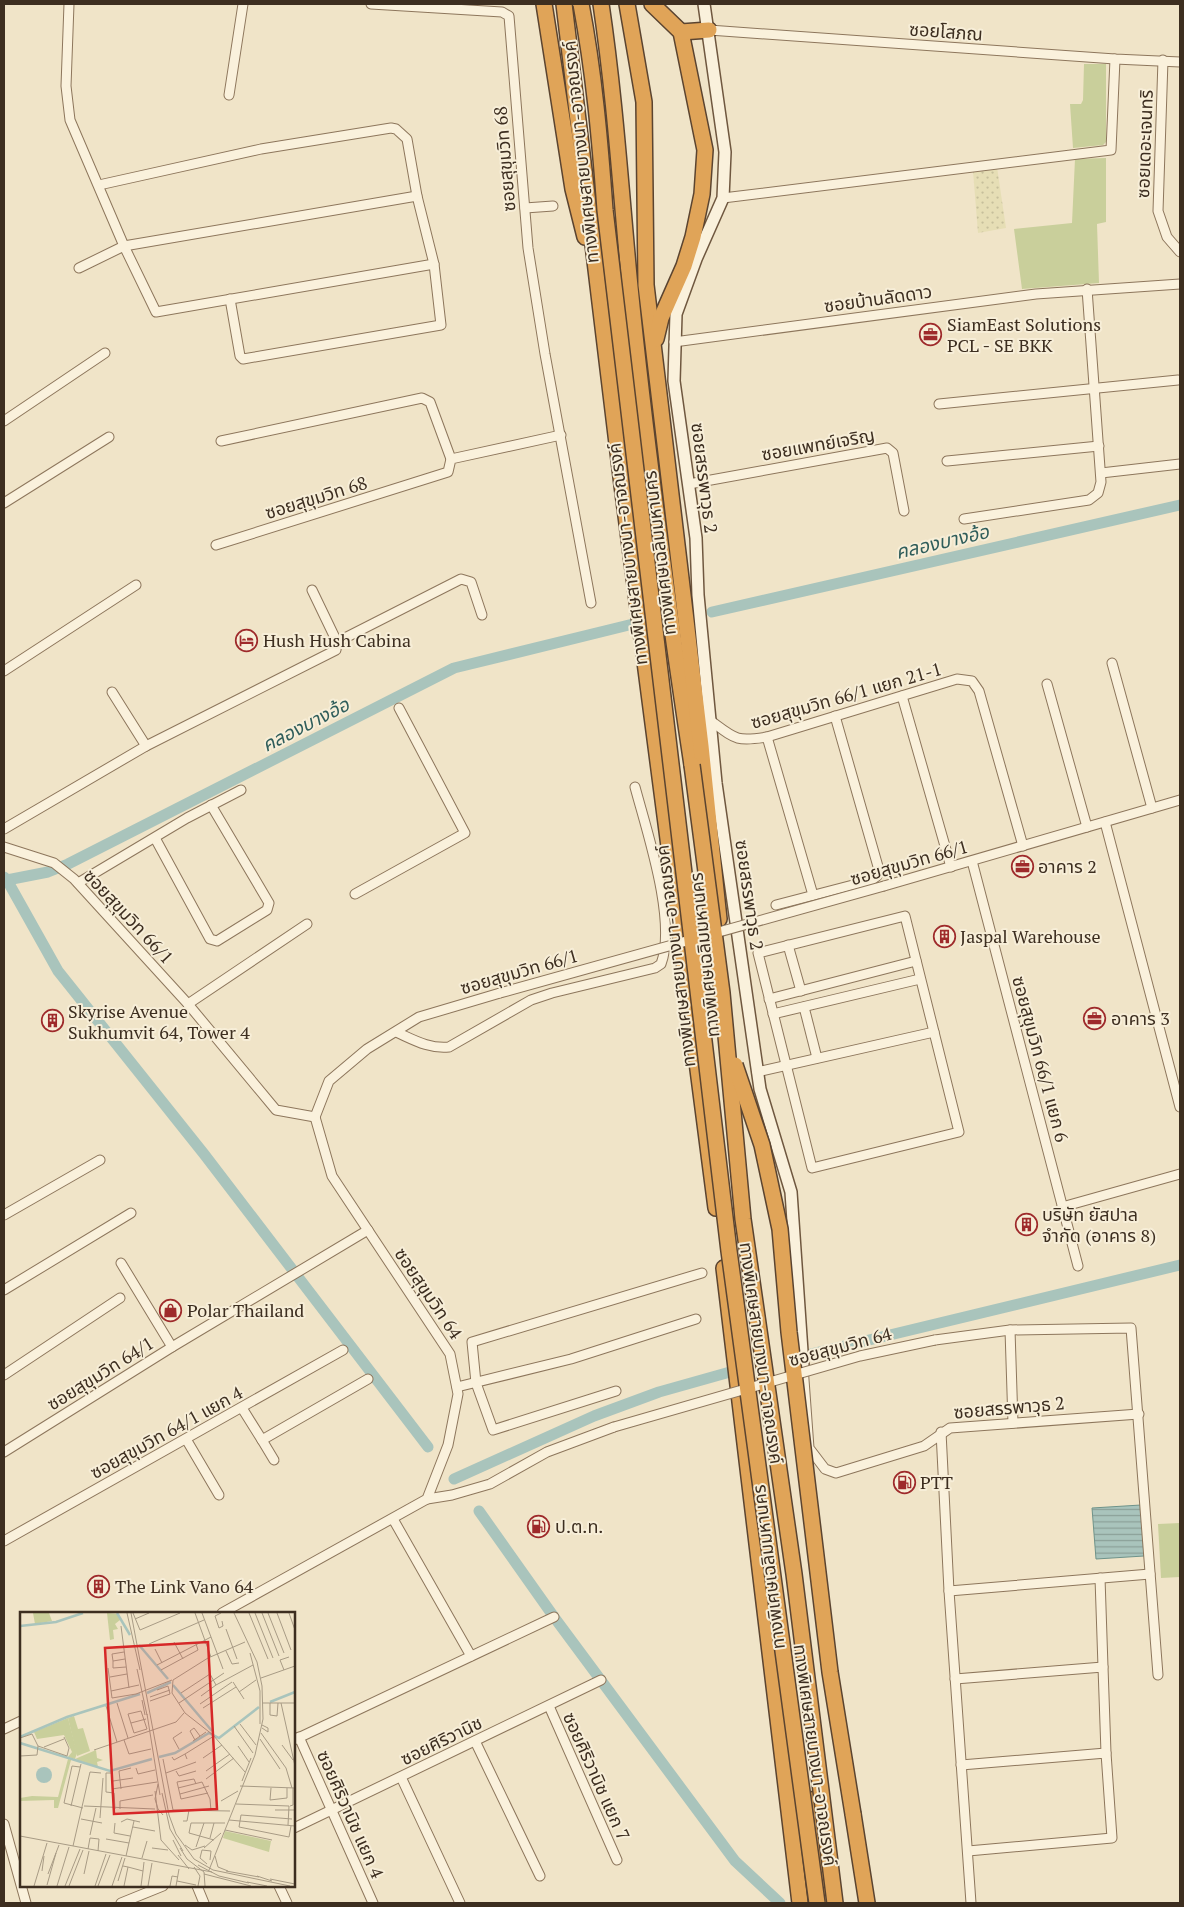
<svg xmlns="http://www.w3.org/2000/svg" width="1184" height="1907" viewBox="0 0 1184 1907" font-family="'PT Serif','Noto Sans Thai',serif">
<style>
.farmland{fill:url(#farmland-dots)}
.grass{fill:#c9cf9b}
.water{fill:url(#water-rules);stroke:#6f938a}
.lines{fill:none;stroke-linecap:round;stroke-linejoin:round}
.canal{stroke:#a9c4bc;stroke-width:11}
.street-casing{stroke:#8d765c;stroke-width:11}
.secondary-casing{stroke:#6f573f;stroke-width:14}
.highway-casing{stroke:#5b4430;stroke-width:18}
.street{stroke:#faf1dc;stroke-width:9}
.secondary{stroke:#faf1dc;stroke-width:11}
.highway{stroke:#e0a458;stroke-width:15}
.street-bridge-casing{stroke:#8d765c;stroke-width:11;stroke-linecap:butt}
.highway-bridge-casing{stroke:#5b4430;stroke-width:18;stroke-linecap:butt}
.street-bridge{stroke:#faf1dc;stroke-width:9}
.highway-bridge{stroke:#e0a458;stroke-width:15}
.labels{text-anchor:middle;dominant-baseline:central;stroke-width:4;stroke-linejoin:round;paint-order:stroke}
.street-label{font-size:18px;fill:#3d2e20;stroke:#f7eed8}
.poi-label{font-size:18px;fill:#3d2e20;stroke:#f7eed8;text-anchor:start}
.water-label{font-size:19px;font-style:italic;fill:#2f5d5a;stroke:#f7eed8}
.inset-river{fill:none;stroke:#a9c4bc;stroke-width:2.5}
.inset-road{fill:none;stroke:#a89b85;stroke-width:1}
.view{fill:#d62828;fill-opacity:0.15;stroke:#d62828;stroke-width:2.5}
.inset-edge{fill:none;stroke:#3d2e20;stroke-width:2.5}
</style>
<defs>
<pattern id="farmland-dots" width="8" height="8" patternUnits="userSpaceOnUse" patternTransform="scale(1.25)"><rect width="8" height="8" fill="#e6deb5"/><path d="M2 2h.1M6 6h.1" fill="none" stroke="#c6bf9b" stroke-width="1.8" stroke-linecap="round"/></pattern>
<pattern id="water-rules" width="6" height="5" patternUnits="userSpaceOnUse" patternTransform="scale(1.25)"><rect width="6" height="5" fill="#a9c4bc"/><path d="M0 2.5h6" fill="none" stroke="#8ba098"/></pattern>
</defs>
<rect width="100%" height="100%" fill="#f0e4c8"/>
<polygon class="farmland" points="997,167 1006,228 978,233 973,171"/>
<g class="grass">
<polygon points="1084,64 1106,64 1106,142 1103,145 1073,148 1070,104 1081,104 1083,100"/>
<polygon points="1106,158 1106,222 1097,224 1099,283 1022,289 1014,229 1072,223 1075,159"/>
<polygon points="1180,1523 1180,1577 1161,1578 1158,1524"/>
</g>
<polygon class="water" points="1141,1505 1144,1556 1096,1559 1092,1508"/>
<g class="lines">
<g class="canal">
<polyline points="712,612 1180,505"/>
<polyline points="4,877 7,880 48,872 68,864 454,668 633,624"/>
<polyline points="7,880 58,971 204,1154 428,1447"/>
<polyline points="811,1354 1180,1265"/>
<polyline points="454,1479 594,1416 659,1392 730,1372"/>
<polyline points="479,1511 554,1617 735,1861 780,1903"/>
</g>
<defs>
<g id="street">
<polyline points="69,4 66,86 70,120 124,246 156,312 434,264"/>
<polyline points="371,4 502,12 509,16 528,248 545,354 591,603"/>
<polyline points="709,30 1115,59 1180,62"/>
<polyline points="1163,60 1158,211 1167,237 1180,252"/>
<polyline points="229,95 243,4"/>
<polyline points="99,185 261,149 391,128 396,129 407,139 417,196 434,264 441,325 243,359 240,356 230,299"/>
<polyline points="723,198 1111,150 1115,59"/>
<polyline points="525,208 553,206"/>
<polyline points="79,268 124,246 417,196"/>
<polyline points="674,342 1036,294 1180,284"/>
<polyline points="939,404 1178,380"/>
<polyline points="4,421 105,353"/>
<polyline points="221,441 422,398 430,402 451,459"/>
<polyline points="947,461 1099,446"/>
<polyline points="1101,473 1180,464"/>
<polyline points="689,484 887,448 893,453 904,511"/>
<polyline points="4,503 109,437"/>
<polyline points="964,519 1089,500 1098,493 1101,482 1087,289"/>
<polyline points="216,545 448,472 451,459 561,435"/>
<polyline points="337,642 461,579 471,582 482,615"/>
<polyline points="1112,663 1152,808"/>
<polyline points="4,671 136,585"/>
<polyline points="1047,684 1087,827"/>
<polyline points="112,692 146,746"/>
<polyline points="902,696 951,867"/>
<path d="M711 721C735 739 736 742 767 737L957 679 972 681 979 691 1023 846"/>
<polyline points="767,737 813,895"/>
<polyline points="1105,822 1180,1107"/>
<polyline points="4,829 146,746 336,650 337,642 312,590"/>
<polyline points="155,838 210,939 217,941 267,910 269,903 211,805"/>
<polyline points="4,847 54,863 74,879 188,1004 276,1110 315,1117"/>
<polyline points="972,861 1078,1266"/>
<polyline points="78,883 187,818 241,790"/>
<polyline points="884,886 1180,800"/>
<polyline points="355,894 465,833 399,708"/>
<polyline points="776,905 872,880 877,876 879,870 835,716"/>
<polygon points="905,916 959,1132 812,1168 758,953"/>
<polyline points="788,945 801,991"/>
<polyline points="769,999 916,961"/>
<polyline points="188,1004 307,924"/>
<polyline points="804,1007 817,1058"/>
<polyline points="773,1014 920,979"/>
<path d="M396 1032C414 1040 429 1049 449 1047L531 1000 552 993 655 968 661 964C677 921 647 832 635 787"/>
<polyline points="757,1072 934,1032"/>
<polyline points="315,1117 329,1081 367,1049 419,1017 500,993"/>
<polyline points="1062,1207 1180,1174"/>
<polyline points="4,1215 100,1160"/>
<polyline points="121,1263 172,1347"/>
<polyline points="4,1290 131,1213"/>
<polyline points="1010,1330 1013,1423"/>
<polyline points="935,1340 1010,1330 1131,1328 1158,1675"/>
<polyline points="803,1366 809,1448 825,1469 836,1473 924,1446 950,1428 1139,1414"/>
<polyline points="4,1375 120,1298"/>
<polyline points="457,1387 571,1359 696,1319"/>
<polyline points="616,1391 493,1430 476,1383 472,1342 702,1273"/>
<polyline points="242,1408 262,1440 368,1379"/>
<polyline points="941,1432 949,1591 971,1903"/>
<polyline points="186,1439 219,1495"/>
<polyline points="262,1440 274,1460"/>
<polyline points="4,1452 172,1347 368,1230"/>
<polyline points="427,1499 452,1495 490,1484 547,1452 614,1427"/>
<polyline points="393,1519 471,1656"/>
<polyline points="4,1541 343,1350"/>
<polyline points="1100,1578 1103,1667"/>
<polyline points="949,1591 1150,1574"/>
<polyline points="222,1613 427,1499 448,1445 458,1394 450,1354 332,1176 315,1117"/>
<polyline points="955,1679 1103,1667 1106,1753"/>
<polyline points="549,1706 617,1860"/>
<polyline points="4,1729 21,1721"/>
<polyline points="299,1737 373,1903"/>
<polyline points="294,1740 554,1617"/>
<polyline points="475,1741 540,1876"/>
<polyline points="961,1765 1106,1753 1112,1838 968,1851"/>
<polyline points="401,1777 460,1903"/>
<polyline points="4,1824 26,1903"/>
<polyline points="294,1828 601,1680"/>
<polyline points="197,1886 204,1903"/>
<polyline points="279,1886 287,1903"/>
<polyline points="121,1903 163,1886"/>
</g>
<polyline id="secondary" points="704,4 725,152 723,198 696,259 676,314 674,381 696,538 698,595 716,783 760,1089 791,1192 803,1366"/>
<g id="highway">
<polyline points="544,4 573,189 585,237"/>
<polyline points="564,4 622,485 716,1208"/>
<path d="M601 4C615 98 621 193 630 287 646 447 668 606 692 765"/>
<polyline points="627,4 644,102 646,285 701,746 719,919"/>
<polyline points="652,4 681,32 705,150 702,194 693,237 684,266 661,318 656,339"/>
<polyline points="681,32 709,30"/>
<polyline points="724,1268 800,1903"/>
<polyline points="815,1799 827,1903"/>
<polyline points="853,1814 867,1903"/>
</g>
</defs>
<use href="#street" class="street-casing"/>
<use href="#secondary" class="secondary-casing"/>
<use href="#highway" class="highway-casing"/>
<use href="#street" class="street"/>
<use href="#secondary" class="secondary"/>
<use href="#highway" class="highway"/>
<defs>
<g id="street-bridge">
<polyline points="500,993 884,886"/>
<polyline points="614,1427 860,1356 935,1340"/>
</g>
<g id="highway-bridge">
<path d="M581 4C594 72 600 140 605 210L729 1251 817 1903"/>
<polyline points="692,765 722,993 743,1219 794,1574 835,1903"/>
<polyline points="735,1065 762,1145 780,1229 789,1332 830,1672 853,1814"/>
</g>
</defs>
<use href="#street-bridge" class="street-bridge-casing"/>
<use href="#highway-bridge" class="highway-bridge-casing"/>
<use href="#street-bridge" class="street-bridge"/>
<use href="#highway-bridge" class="highway-bridge"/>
</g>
<defs>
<symbol id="office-ring" viewBox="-11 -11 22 22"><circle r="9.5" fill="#f7eed8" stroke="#9e2a2b" stroke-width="1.5"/><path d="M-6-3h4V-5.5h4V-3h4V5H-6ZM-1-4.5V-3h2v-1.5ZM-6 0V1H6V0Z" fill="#9e2a2b"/></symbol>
<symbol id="hotel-ring" viewBox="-11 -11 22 22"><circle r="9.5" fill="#f7eed8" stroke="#9e2a2b" stroke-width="1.5"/><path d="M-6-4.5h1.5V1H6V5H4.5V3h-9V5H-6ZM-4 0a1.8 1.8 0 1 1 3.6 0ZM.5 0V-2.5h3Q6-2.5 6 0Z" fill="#9e2a2b"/></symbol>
<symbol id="building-ring" viewBox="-11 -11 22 22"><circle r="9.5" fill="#f7eed8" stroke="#9e2a2b" stroke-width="1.5"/><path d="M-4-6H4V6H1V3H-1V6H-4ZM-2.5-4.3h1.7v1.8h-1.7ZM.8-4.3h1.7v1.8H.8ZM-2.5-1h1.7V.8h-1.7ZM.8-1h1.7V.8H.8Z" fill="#9e2a2b"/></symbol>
<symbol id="shop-ring" viewBox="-11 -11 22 22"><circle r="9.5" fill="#f7eed8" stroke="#9e2a2b" stroke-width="1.5"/><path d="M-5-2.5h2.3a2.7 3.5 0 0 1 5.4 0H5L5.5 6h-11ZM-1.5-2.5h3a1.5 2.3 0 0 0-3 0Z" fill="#9e2a2b"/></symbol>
<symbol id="fuel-ring" viewBox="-11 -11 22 22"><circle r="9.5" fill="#f7eed8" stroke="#9e2a2b" stroke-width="1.5"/><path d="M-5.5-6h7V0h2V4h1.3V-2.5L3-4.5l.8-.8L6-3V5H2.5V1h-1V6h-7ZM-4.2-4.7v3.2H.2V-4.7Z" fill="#9e2a2b"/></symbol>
</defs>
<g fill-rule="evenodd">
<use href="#office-ring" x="918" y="322" width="25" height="25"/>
<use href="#hotel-ring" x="234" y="628" width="25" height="25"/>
<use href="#office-ring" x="1010" y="854" width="25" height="25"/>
<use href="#building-ring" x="932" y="924" width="25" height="25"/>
<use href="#office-ring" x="1082" y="1006" width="25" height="25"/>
<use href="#building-ring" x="40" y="1008" width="25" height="25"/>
<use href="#building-ring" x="1014" y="1212" width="25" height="25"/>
<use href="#shop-ring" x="158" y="1298" width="25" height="25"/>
<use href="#fuel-ring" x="892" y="1470" width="25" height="25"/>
<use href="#fuel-ring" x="526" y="1514" width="25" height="25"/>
<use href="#building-ring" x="86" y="1574" width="25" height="25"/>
</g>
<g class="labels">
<g class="street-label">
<text transform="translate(946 31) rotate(4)">ซอยโสภณ</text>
<text transform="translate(1144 144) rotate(-88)">ซอยเดอะเจนทริ</text>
<text transform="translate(580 152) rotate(-96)">ทางพิเศษสายบางนา-อาจณรงค์</text>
<text transform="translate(504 159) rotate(-95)">ซอยสุขุมวิท 68</text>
<text transform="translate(878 298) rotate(-8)">ซอยบ้านลัดดาว</text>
<text transform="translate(818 444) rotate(-10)">ซอยแพทย์เจริญ</text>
<text transform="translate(705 478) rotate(83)">ซอยสรรพาวุธ 2</text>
<text transform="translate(316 497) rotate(-17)">ซอยสุขุมวิท 68</text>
<text transform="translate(659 553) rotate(-97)">ทางพิเศษเฉลิมมหานคร</text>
<text transform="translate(627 554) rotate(-97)">ทางพิเศษสายบางนา-อาจณรงค์</text>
<text transform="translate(846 695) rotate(-16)">ซอยสุขุมวิท 66/1 แยก 21-1</text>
<text transform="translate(909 862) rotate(-16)">ซอยสุขุมวิท 66/1</text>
<text transform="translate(750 895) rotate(82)">ซอยสรรพาวุธ 2</text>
<text transform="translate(129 916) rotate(47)">ซอยสุขุมวิท 66/1</text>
<text transform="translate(704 955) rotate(-96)">ทางพิเศษเฉลิมมหานคร</text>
<text transform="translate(675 956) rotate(-97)">ทางพิเศษสายบางนา-อาจณรงค์</text>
<text transform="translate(519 971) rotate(-16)">ซอยสุขุมวิท 66/1</text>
<text transform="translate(1041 1059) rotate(75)">ซอยสุขุมวิท 66/1 แยก 6</text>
<text transform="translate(429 1293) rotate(56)">ซอยสุขุมวิท 64</text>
<text transform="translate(840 1346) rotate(-15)">ซอยสุขุมวิท 64</text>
<text transform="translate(762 1353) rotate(82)">ทางพิเศษสายบางนา-อาจณรงค์</text>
<text transform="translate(100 1373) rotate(-32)">ซอยสุขุมวิท 64/1</text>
<text transform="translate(1009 1407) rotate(-5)">ซอยสรรพาวุธ 2</text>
<text transform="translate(166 1432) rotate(-29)">ซอยสุขุมวิท 64/1 แยก 4</text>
<text transform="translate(768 1567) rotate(-97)">ทางพิเศษเฉลิมมหานคร</text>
<text transform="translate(441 1740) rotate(-26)">ซอยศิริวานิช</text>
<text transform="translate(816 1755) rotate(82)">ทางพิเศษสายบางนา-อาจณรงค์</text>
<text transform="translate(597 1776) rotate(66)">ซอยศิริวานิช แยก 7</text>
<text transform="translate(351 1814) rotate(66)">ซอยศิริวานิช แยก 4</text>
</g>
<g class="poi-label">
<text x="947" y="324">SiamEast Solutions<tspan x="947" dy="21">PCL - SE BKK</tspan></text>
<text x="263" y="640">Hush Hush Cabina</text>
<text x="1038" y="866">อาคาร 2</text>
<text x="960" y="936">Jaspal Warehouse</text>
<text x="68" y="1011">Skyrise Avenue<tspan x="68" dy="21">Sukhumvit 64, Tower 4</tspan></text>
<text x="1111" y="1018">อาคาร 3</text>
<text x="1042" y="1214">บริษัท ยัสปาล<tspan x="1042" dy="21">จำกัด (อาคาร 8)</tspan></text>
<text x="187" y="1310">Polar Thailand</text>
<text x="920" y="1482">PTT</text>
<text x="555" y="1526">ป.ต.ท.</text>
<text x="115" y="1586">The Link Vano 64</text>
</g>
<g class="water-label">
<text transform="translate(942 541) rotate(-13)">คลองบางอ้อ</text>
<text transform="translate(305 724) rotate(-27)">คลองบางอ้อ</text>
</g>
</g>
<g transform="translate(20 1612)">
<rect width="275" height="275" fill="#f0e4c8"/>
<path d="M13 1H29L32 9 15 12ZM87 1 99 2 100 8 95 12 98 17 93 18 94 27 90 28ZM48 106 57 141 55 147 48 145 52 140 44 123 17 127 14 120ZM205 219 251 229 249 240 203 226Z" fill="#c9cf9b"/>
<path d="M76 138 77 146 83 148 77 150 78 155 55 147ZM48 147 51 148 38 196H34V188L0 189V186L12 184 38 185Z" fill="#c9cf9b"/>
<path d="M54 104 58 117 63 116 70 139 57 144 48 106Z" fill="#c9cf9b"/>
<path d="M16 163a8 8 0 1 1 16 0a8 8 0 1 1-16 0Z" fill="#a9c4bc"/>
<path class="inset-river" d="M97 1 110 23M0 14 36 10 63 1M119 33 148 67M153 73 192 119M127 81 151 70M250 90 275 80M0 125 47 105 120 82M0 131 90 159 132 147M139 145 155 141 189 121 199 126 239 95"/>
<path class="inset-road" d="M107 1 120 58M111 1 149 203 156 222 174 247 193 258 270 274M113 1 120 18 160 1M175 1 191 45M182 1 203 57M201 1 195 4 199 16 203 14 202 9M229 1 248 47M235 1 253 46M242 1 259 44M248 1 264 41M257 1 271 38M269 1 275 18M115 7 129 1M101 14 109 76M206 17 217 47M154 30 163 47M129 32 184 8M135 37 142 51M206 39 212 52 219 51M104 40 92 42 93 49 105 47M230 41 240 79V112M93 49V56L106 55M137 53 191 25M88 56 92 86 116 82 152 68M117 57 127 103M141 58 178 38 176 32M264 58 260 48 269 45M90 65 107 62M241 66 275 54M213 70 224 87M91 79 119 73M219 80 236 68M161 81 190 62 196 73 233 53M181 84 196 73M130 85 150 78M122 88 125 103M130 89 150 82 148 74 137 78M97 91 108 126M159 91 204 61M243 91H275M250 91V103L257 104 258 91M261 91 275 154M180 92 212 70M86 94 97 130M183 96 216 75M121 99 127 117 114 121 108 102ZM165 101 152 81 153 68 188 46 225 30M165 101 193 123 225 160M127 102 140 183M111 111 126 107M220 112 236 133M214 114 233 141M242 116 248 120V116L242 113M241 121 266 156 272 176M0 126 12 122 18 134 47 144 49 136 44 125M240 127 260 157M104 128 109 142 131 137M175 128 170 119 174 116 180 124M173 129 186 120M262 133 273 148M218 134 229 150M24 135 44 127M159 137 153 126 162 120M74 138 156 110 164 101M0 144 17 143 18 134M152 145 154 148 165 142M183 146 202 133M143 147 153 198 210 199M167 147 165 142 194 124M60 155 52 154 44 191 63 196M116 156 118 162 135 158M156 159 159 164 176 159M186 159 210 142M91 161H86V180L94 181 95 197M146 161 176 150M186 167 214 146M93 169 113 166M222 169 231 146M138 172 135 187 138 197 143 203M176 172 174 167 157 170 161 187 188 181M220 174 275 176M158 176 182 170 190 187 191 199M251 176 250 188 267 186V176M92 177 137 170M101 177 99 159 111 156M135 179 141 228 159 248M142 181 150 217 163 239M160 182 189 174M201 189 218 179M216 192 269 194 268 213M51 194 61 152M64 194 135 197M270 194 273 193V176M100 197V189L133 183M255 198H275M80 206 83 166M61 207 82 211M209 208 275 214M163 209H167L169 198M101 210 107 207 120 210M95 211 94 221 110 224M271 214 269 225 219 215 221 203 272 207M113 215 135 219M205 218 252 228M70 223 76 196M0 224 192 260M190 226 194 211M86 227 109 231M153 228 161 244M194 228 169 221 171 211H205M165 233 172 238 185 234M53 234 70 160 81 161M176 235 184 211M132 236 148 238M160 236 167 247 184 260 185 274M184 236 201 221M68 237 70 226 79 227 78 239M158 243 169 257M106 244 114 209M195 244 198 255 208 259M122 246 127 229M187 252 180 246 182 238 191 239 190 248M178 253 199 264 229 271M103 254 108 255 104 274M108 255 123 259 124 250M174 255 180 264 178 274M189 258 235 143 243 107 242 74 237 50 214 1M22 259 24 244M206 259 239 265M28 262 39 233M64 262 69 239M184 262 231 274M237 264 252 269M250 267 275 272M98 269 105 246M157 269 176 273M227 270 247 274M27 273 36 241M14 274 27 231M37 274 49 235M45 274 60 237M49 274 63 238M75 274 86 242M78 274 90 243M92 274 102 245M121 274 123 259M128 274 132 251M150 274 152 264 158 265M156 274 159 257"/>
<path class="view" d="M188 30 197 197 94 202 85 36Z"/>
<rect width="275" height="275" class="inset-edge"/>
</g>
<rect width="1184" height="1907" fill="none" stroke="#3d2e20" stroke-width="10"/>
</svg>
